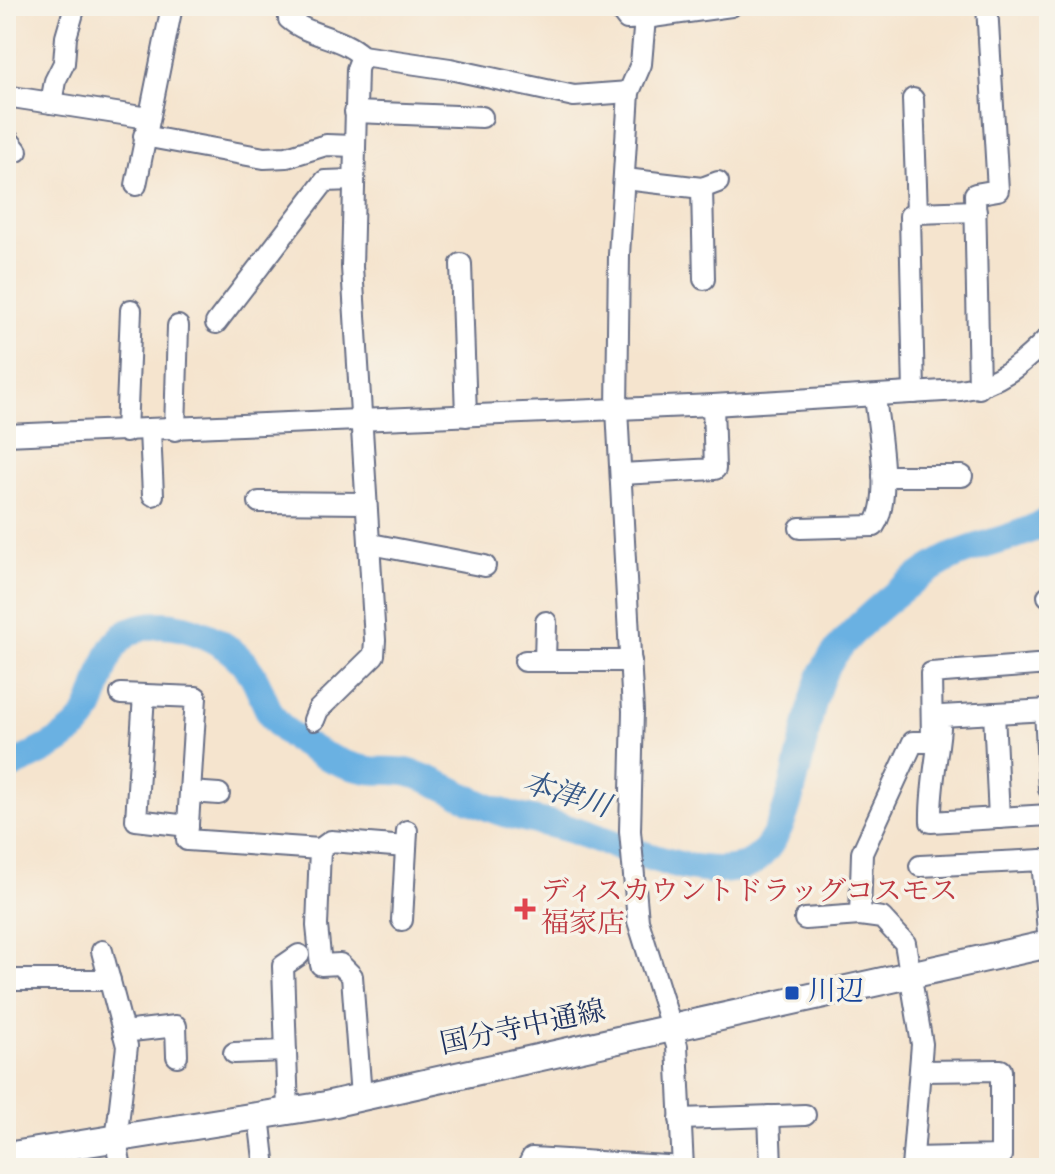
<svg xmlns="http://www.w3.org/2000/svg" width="1055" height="1174" viewBox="0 0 1055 1174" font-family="'Old Standard TT','Noto Serif JP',serif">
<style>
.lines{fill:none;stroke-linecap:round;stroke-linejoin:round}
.river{stroke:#6bb1e2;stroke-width:28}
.minor-casing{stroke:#676e85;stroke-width:24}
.major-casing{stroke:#676e85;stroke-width:30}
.minor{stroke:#fff;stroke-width:20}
.major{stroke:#fff;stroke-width:26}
.health-dot{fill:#e0444e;stroke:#f7f3e8;stroke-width:3}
.transit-dot{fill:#1a4fb4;stroke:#f7f3e8;stroke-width:3}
.labels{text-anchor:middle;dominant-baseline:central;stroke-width:7;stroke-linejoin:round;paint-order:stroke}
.health-label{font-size:28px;fill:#be3a42;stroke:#f7f3e8;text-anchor:start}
.transit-label{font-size:28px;fill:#164399;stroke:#f7f3e8;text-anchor:start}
.street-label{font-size:28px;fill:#1b2f5e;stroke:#f7f3e8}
.water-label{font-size:30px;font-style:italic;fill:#335686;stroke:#f7f3e8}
</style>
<rect width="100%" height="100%" fill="#f7f3e8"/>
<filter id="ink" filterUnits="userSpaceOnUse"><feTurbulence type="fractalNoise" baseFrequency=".0125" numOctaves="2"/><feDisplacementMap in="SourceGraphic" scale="16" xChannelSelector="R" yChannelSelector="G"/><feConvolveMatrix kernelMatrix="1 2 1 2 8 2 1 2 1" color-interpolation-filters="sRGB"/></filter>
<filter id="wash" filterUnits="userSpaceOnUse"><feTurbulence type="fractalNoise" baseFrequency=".006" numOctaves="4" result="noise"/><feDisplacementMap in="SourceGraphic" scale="32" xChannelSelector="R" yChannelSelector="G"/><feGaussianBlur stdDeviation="1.8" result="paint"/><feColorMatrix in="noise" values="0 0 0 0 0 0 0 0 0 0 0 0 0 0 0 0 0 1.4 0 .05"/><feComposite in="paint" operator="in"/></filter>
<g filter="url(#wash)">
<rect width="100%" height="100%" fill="#f5e4ce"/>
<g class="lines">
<path class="river" d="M6 768C30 757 65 742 82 721 106 690 98 637 143 627 181 618 232 642 252 674 263 692 266 714 282 728 304 748 339 765 368 770 381 772 397 769 410 773 440 781 468 801 498 811 518 818 539 821 559 826 606 839 700 885 746 865 799 844 799 714 827 665 849 628 918 571 958 554 988 542 1021 537 1049 520"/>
</g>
</g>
<g filter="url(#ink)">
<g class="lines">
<defs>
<g id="minor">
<path d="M289 6V19C310 37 341 36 362 56"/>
<polyline points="617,6 627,19 645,18 641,64 629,92 619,255 617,409 633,711 630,831 638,921 677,1046 683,1168"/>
<polyline points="645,18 731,6"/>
<polyline points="6,96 148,118"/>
<polyline points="913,99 917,213"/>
<polyline points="51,103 55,81 64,63 66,37 75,6"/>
<polyline points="355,112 482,117"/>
<polyline points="144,136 264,158 287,157 326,145 354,146"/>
<polyline points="6,137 17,151"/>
<polyline points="625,179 702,188 718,182"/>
<polyline points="136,185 172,6"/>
<polyline points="702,188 704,279"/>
<polyline points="461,264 466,416"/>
<polyline points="216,323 325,181 353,180"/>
<polyline points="979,388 975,194 998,190 987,6"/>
<polyline points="914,393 910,216 917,213 976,211"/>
<polyline points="175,430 178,326"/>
<polyline points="150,431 153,495"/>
<polyline points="126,432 131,310"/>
<path d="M6 435 713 405 960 390C999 385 1022 364 1049 337"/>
<polyline points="621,474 715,469 713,405"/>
<polyline points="883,476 962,476"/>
<polyline points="259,502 366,503"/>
<path d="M800 528 874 526C893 499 878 428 875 396"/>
<polyline points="371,544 485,566"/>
<polyline points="1048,596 1049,596"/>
<polyline points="525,661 631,661"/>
<polyline points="545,661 546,622"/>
<polyline points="121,694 196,697 187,840 320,849 317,926 321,965 340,964 352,976 361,1097"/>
<polyline points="144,695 136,820 188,826"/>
<polyline points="1045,710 1049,789"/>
<path d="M1049 710 941 716C939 752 930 785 931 822L1049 815"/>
<polyline points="994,713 999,818"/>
<polyline points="314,720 318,710 374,655 375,640 352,267 357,69 362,56 450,69 574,96 629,92"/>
<polyline points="190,792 219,794"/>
<polyline points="320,849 331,841 406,847"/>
<polyline points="920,866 1042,860 1049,944"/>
<polyline points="805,919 860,915"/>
<polyline points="402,920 407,831"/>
<polyline points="102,951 127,1046 116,1141 121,1168"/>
<polyline points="6,980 110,980"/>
<polyline points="123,1032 176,1026 177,1056"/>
<polyline points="234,1053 286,1051"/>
<polyline points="288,1111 283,966 299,955"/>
<polyline points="259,1116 265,1168"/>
<polyline points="769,1116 771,1165"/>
<polyline points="680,1119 805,1115"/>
<polyline points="913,1158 1001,1156 1001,1070 921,1071"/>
<polyline points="527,1168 532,1158 683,1167"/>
<polyline points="912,1168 922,1044 905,943 882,918 860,915 862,853 913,742 932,742 931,673 1049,664"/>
</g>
<polyline id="major" points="6,1156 326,1105 1049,944"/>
</defs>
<use href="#minor" class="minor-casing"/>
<use href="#major" class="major-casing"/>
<use href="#minor" class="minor"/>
<use href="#major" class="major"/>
</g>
</g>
<path class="health-dot" d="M521 897h8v8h8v8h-8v8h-8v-8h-8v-8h8z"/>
<rect class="transit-dot" x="784" y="985" width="16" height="16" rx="4"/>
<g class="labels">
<g class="health-label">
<text x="541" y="893">ディスカウントドラッグコスモス<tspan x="541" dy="32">福家店</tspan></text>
</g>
<g class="transit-label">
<text x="808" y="993">川辺</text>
</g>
<g class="street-label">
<text transform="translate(523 1029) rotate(-12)">国分寺中通線</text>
</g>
<g class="water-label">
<text transform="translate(566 796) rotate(17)">本津川</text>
</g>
</g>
<rect width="1055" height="1174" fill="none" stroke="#f7f3e8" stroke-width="32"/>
</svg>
